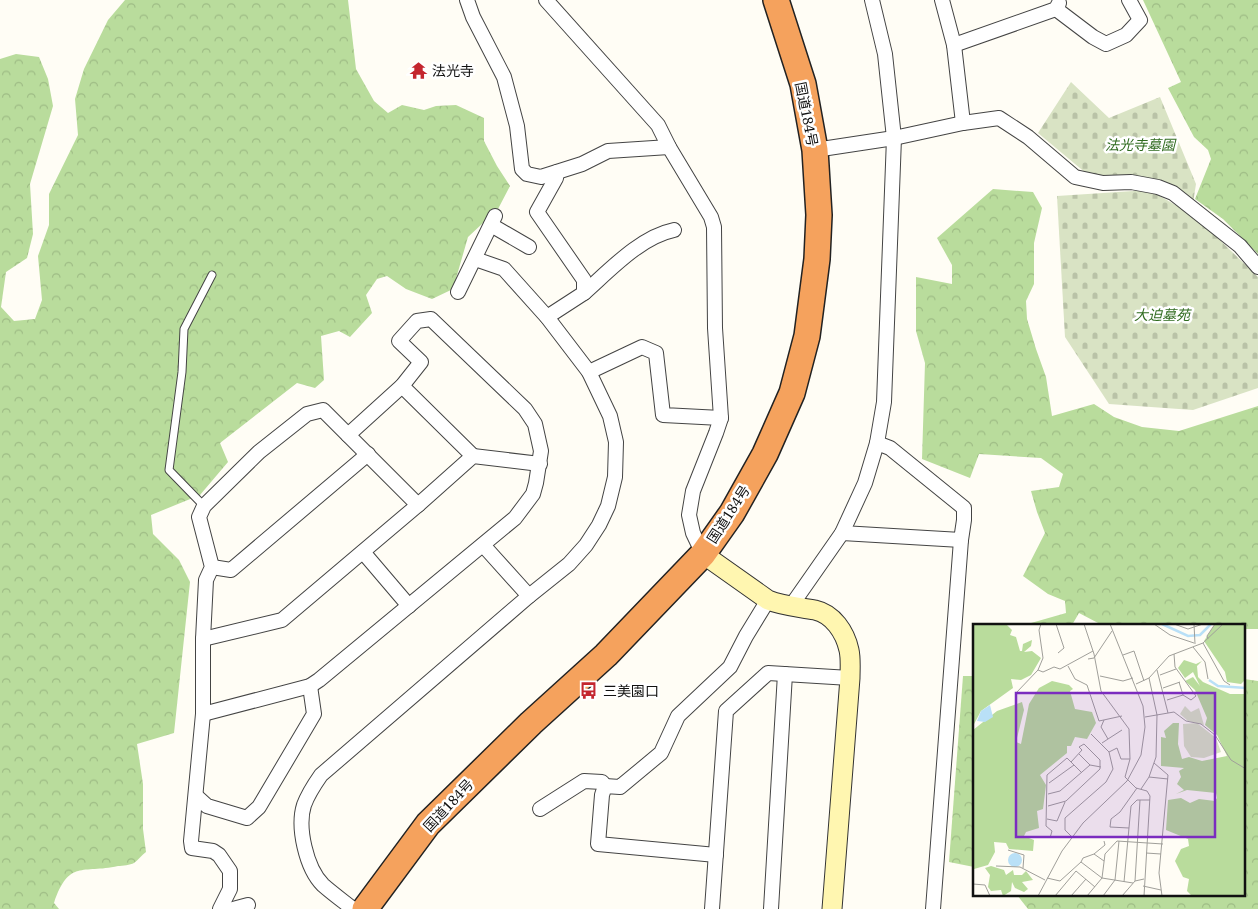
<svg xmlns="http://www.w3.org/2000/svg" width="1258" height="909" viewBox="0 0 1258 909" font-family="'Noto Serif','Noto Sans JP',serif">
<style>
.forest{fill:url(#forest-crowns)}
.cemetery{fill:url(#cemetery-stones)}
.lines{fill:none;stroke-linecap:round;stroke-linejoin:round}
.lane-casing{stroke:#444;stroke-width:9}
.street-casing{stroke:#444;stroke-width:16}
.secondary-casing{stroke:#333;stroke-width:21}
.highway-casing{stroke:#222;stroke-width:28}
.lane{stroke:#fff;stroke-width:7}
.street{stroke:#fff;stroke-width:14}
.secondary{stroke:#fff6b0;stroke-width:19}
.highway{stroke:#f5a25d;stroke-width:25}
.labels{text-anchor:middle;dominant-baseline:central;stroke-width:5;stroke-linejoin:round;paint-order:stroke}
.poi-label{font-size:14px;fill:#111;stroke:#fff;text-anchor:start}
.street-label{font-size:14px;fill:#111;stroke:#fff}
.park-label{font-size:14px;font-style:italic;fill:#2f6b1f;stroke:#fff}
.inset-river{fill:none;stroke:#b9e0f7;stroke-width:2.5}
.inset-road{fill:none;stroke:#a09f9a;stroke-width:1}
.view{fill:#7b2cbf;fill-opacity:0.15;stroke:#7b2cbf;stroke-width:2.5}
.inset-edge{fill:none;stroke:#111;stroke-width:2.5}
</style>
<defs>
<pattern id="forest-crowns" width="20" height="18" patternUnits="userSpaceOnUse" patternTransform="scale(1.25)"><rect width="20" height="18" fill="#b9dc9c"/><path d="M2 6a3 3 0 1 1 6 0M12 15a3 3 0 1 1 6 0" fill="none" stroke="#9ebc85"/></pattern>
<pattern id="cemetery-stones" width="16" height="16" patternUnits="userSpaceOnUse" patternTransform="scale(1.25)"><rect width="16" height="16" fill="#d9e3c4"/><path d="M2 7V4a2 2 0 0 1 4 0v3zM10 15v-3a2 2 0 0 1 4 0v3z" fill="#b9c2a7"/></pattern>
</defs>
<rect width="100%" height="100%" fill="#fffdf5"/>
<g class="forest">
<path d="M125 0H348L356 69 374 101 388 113 402 105 424 110 436 106 456 105 484 118V141L497 166 510 186 498 209 468 237 453 289 432 299 406 289 387 276 377 279 366 295 372 313 350 337 339 331 321 336 324 380 315 388 297 383 220 443 228 462 200 495 151 515 153 534 179 560 190 582 174 733 137 744 143 784V829L146 852C142 855 138 860 134 863 130 865 123 866 118 866 82 874 69 859 54 903L59 909H0V59L16 54 39 57 48 79 53 106 30 184 33 234 27 258 6 272 1 307 14 321 35 319 42 300 38 256 49 225V194L78 135 75 99 84 69 108 20Z"/>
<polygon points="1143,0 1258,0 1258,254 1223,219 1195,199 1211,159 1208,150 1194,137 1168,88 1181,82"/>
<polygon points="993,189 1033,192 1042,208 1034,243 1034,284 1026,301 1027,319 1036,349 1046,377 1052,416 1094,404 1114,417 1142,427 1179,431 1258,406 1258,629 1244,629 1244,625 1107,625 1100,624 1079,613 1072,625 1024,625 1066,613 1065,601 1048,594 1023,576 1045,533 1037,512 1031,491 1059,487 1063,474 1041,458 979,454 970,478 922,459 925,363 916,331 916,277 952,284 952,265 937,238"/>
<polygon points="963,676 974,676 974,867 949,862"/>
<polygon points="1244,679 1258,681 1258,909 1028,909 1017,895 1244,895"/>
</g>
<g class="cemetery">
<polygon points="1071,82 1109,118 1160,97 1196,184 1193,203 1127,178 1087,174 1038,133"/>
<polygon points="1149,190 1195,216 1258,277 1258,388 1193,410 1109,404 1065,337 1057,196"/>
</g>
<g class="lines">
<defs>
<polyline id="lane" points="204,506 169,470 182,372 184,329 212,275"/>
<g id="street">
<polyline points="467,0 473,17 504,77 517,126 522,169 527,174 541,177 582,164 608,151 669,147"/>
<polyline points="546,0 658,125 669,147 711,217 714,227 715,328 721,418 716,433 693,491 689,515 693,533 703,554"/>
<polyline points="942,0 954,45 963,123"/>
<polyline points="1056,9 1093,37 1106,44 1126,35 1140,20 1129,0"/>
<polyline points="954,45 1056,9 1059,3"/>
<polyline points="815,150 894,138 963,123 999,118 1028,137 1075,177 1103,183 1131,182 1158,187 1173,193 1240,246 1258,267"/>
<polyline points="491,225 529,247"/>
<polyline points="458,292 495,216"/>
<path d="M584 293C609 271 640 237 674 230"/>
<polyline points="547,317 584,293 584,280 537,212 556,178 557,172"/>
<polyline points="589,372 642,347 656,353 663,415 721,418"/>
<polyline points="402,386 473,456"/>
<polyline points="877,443 890,448 964,508 964,520 961,540 933,909"/>
<polyline points="842,533 961,540"/>
<polyline points="483,545 529,596"/>
<polyline points="363,552 409,606"/>
<polyline points="212,567 231,570 368,454"/>
<polyline points="791,606 842,533 865,483 877,443 884,402 894,138 885,54 872,0"/>
<polyline points="203,639 282,620 418,505 473,456 540,464"/>
<polyline points="203,714 310,686 319,680 515,518 533,494 536,483 541,451 535,424 525,409 431,319 417,321 399,341 421,362 402,386 348,435"/>
<polyline points="196,796 207,806 247,818 259,807 314,714 310,686"/>
<polyline points="540,809 584,781 602,782 605,786"/>
<polyline points="716,855 598,844 602,795 605,786 620,787 661,753 678,716 730,667 746,636 768,600"/>
<polyline points="220,909 230,889 230,871 219,855 213,851 192,848 191,841 203,714 203,639 206,580 212,567 199,517 204,506 259,452 307,414 323,410 418,505"/>
<polyline points="233,909 248,905"/>
<path d="M353 909C343 901 332 893 323 885 306 868 297 827 304 805 308 794 314 785 321 775L529 596 569 564 586 545 599 525 608 506 615 477 616 442 610 416 589 372 547 317 504 269 475 259"/>
<polyline points="712,909 726,711 768,673 850,678"/>
<polyline points="771,909 785,674"/>
</g>
<path id="secondary" d="M703 554 768 600C783 606 799 607 815 610 833 614 845 632 849 650 851 659 850 669 850 678L832 909"/>
<polyline id="highway" points="365,909 428,824 531,723 606,655 703,554 732,513 765,454 792,393 807,336 817,259 819,215 815,150 803,84 776,0"/>
</defs>
<use href="#lane" class="lane-casing"/>
<use href="#street" class="street-casing"/>
<use href="#secondary" class="secondary-casing"/>
<use href="#highway" class="highway-casing"/>
<use href="#lane" class="lane"/>
<use href="#street" class="street"/>
<use href="#secondary" class="secondary"/>
<use href="#highway" class="highway"/>
</g>
<defs>
<symbol id="temple-bare" viewBox="-9 -9 18 18"><path d="M0-6L5-2H3V0L6.5 2.5H4V6H1.5V3h-3V6H-4V2.5H-6.5L-3 0V-2H-5Z" fill="#c4262e" stroke="#fff" stroke-width="2.5" paint-order="stroke"/></symbol>
<symbol id="bus-bare" viewBox="-9 -9 18 18"><path d="M-5-6H5V4H4V6H2V4H-2V6H-4V4H-5ZM-3.5-4V0h7V-4ZM-3.5 1.2v1.5H-2V1.2ZM2 1.2v1.5H3.5V1.2Z" fill="#c4262e" stroke="#fff" stroke-width="2.5" paint-order="stroke"/></symbol>
</defs>
<g fill-rule="evenodd">
<use href="#temple-bare" x="406" y="58" width="25" height="25"/>
<use href="#bus-bare" x="576" y="678" width="25" height="25"/>
</g>
<g class="labels">
<g class="poi-label">
<text x="432" y="70">法光寺</text>
<text x="603" y="690">三美園口</text>
</g>
<g class="street-label">
<text transform="translate(807 114) rotate(79)">国道184号</text>
<text transform="translate(728 514) rotate(-57)">国道184号</text>
<text transform="translate(448 805) rotate(-47)">国道184号</text>
</g>
<g class="park-label">
<text x="1140" y="144">法光寺墓園</text>
<text x="1162" y="314">大迫墓苑</text>
</g>
</g>
<g transform="translate(973 624)">
<rect width="272" height="272" fill="#fffdf5"/>
<path d="M0 0H33L39 6 37 11 43 13 47 27H49L50 20 59 16 58 22 51 28 59 27 68 34 58 51 48 56 38 55 40 64 8 87 0 102ZM242 0H272V56L268 60 254 58 252 48 231 17ZM211 36 223 40 229 37 224 42 225 53 230 58 257 70H272V272H219L214 267 216 255 210 253 202 237 208 225 216 222 215 215 193 206 195 176 208 174 217 179 226 175 242 177 244 174 243 169 214 166 203 170 211 166 204 160 208 153 206 147 211 144 188 142V113L193 114 191 107 200 99H206L205 120 209 135 216 133 229 137 254 132 244 111 232 101 234 94 222 66 212 57 220 53 227 62 220 48 212 54 205 44ZM79 57 96 61 100 65 97 67 102 85 119 88 123 99 114 115 102 113 98 122H94V129L67 151 73 161 70 185 64 187 66 204 53 208 51 212 61 216 60 227 36 225 33 219 21 218 22 228 15 241 1 245 0 254V106L24 87 49 78 51 86 43 118 48 120 56 80 66 64ZM18 242 31 246 33 251 40 246 41 251H49L53 247 60 256 49 258 55 265 51 268 42 264 39 258 38 267 30 272 28 266 18 267 15 263 17 251 12 244Z" fill="#b9dc9c"/>
<path d="M212 82 218 88 226 84 231 101 215 97 207 90ZM224 99 243 114 248 128 231 134 218 133 211 122 210 100Z" fill="#d9e3c4"/>
<path d="M17 81 20 93 12 98 4 97 8 87ZM35 236a7 7 0 1 1 14 0a7 7 0 1 1-14 0Z" fill="#b9e0f7"/>
<path class="inset-river" d="M189 0 215 12 227 11 238 0M236 56 245 62 273 64"/>
<path class="inset-road" d="M83 0 91 24 85 29M111 0 121 30 128 67 156 105 157 135 152 153 163 164 174 167 177 172 171 272M181 0 197 11 221 19M201 0 215 5 230 0M221 0 222 20M235 15 234 12 242 0M230 19 251 57 257 61M220 23 232 38 235 55M201 30 202 43 223 72 218 76 210 71M150 31 161 27 171 57M115 35 121 34 139 7M95 42 102 55 114 61 126 97 149 92M65 46 70 34 66 6 68 0M184 46 195 89M187 51 203 45M127 52 150 57 160 54M163 60 176 54 196 32 230 19 250 0M190 64 207 58M43 69 65 46 70 48 81 43 87 45 120 27M194 76 210 71 206 58M172 93 201 88 213 97 228 100 242 111 258 136 273 145M135 115 149 106M129 119 135 115 128 103 131 96M136 128 144 124 148 135H157M106 130 117 141M181 139 195 151 186 249 189 272M176 153 195 155M76 159 101 141M168 165 176 153 183 133 184 91 176 54M75 170 87 167 117 141 128 143M75 182 93 177 127 145V136L111 120 106 123 109 126 98 138M74 195 84 197 92 178M156 204 137 203 138 195 147 188 164 164M77 214 79 207 73 202 74 151 94 134 109 149M100 214 92 206V194L133 158 140 145 136 128 118 110M35 226 51 231 50 244M173 229 188 230M121 230 132 221 131 217M108 238 110 234 121 230 131 237M23 242 47 243 72 256M74 254 87 257 108 238 129 254 160 259M162 257 167 176M151 258 158 182 164 176H177M0 260 12 261 17 272M170 262 188 266M65 272 89 227 110 199 154 157 168 131 172 103 170 82 137 0M82 272 103 247 122 263M98 272 113 255M114 272 129 254 132 230 144 217 190 220M130 272 142 256 146 217M149 272 162 257 171 255"/>
<path class="view" d="M43 69H242V213H43Z"/>
<rect width="272" height="272" class="inset-edge"/>
</g>
</svg>
